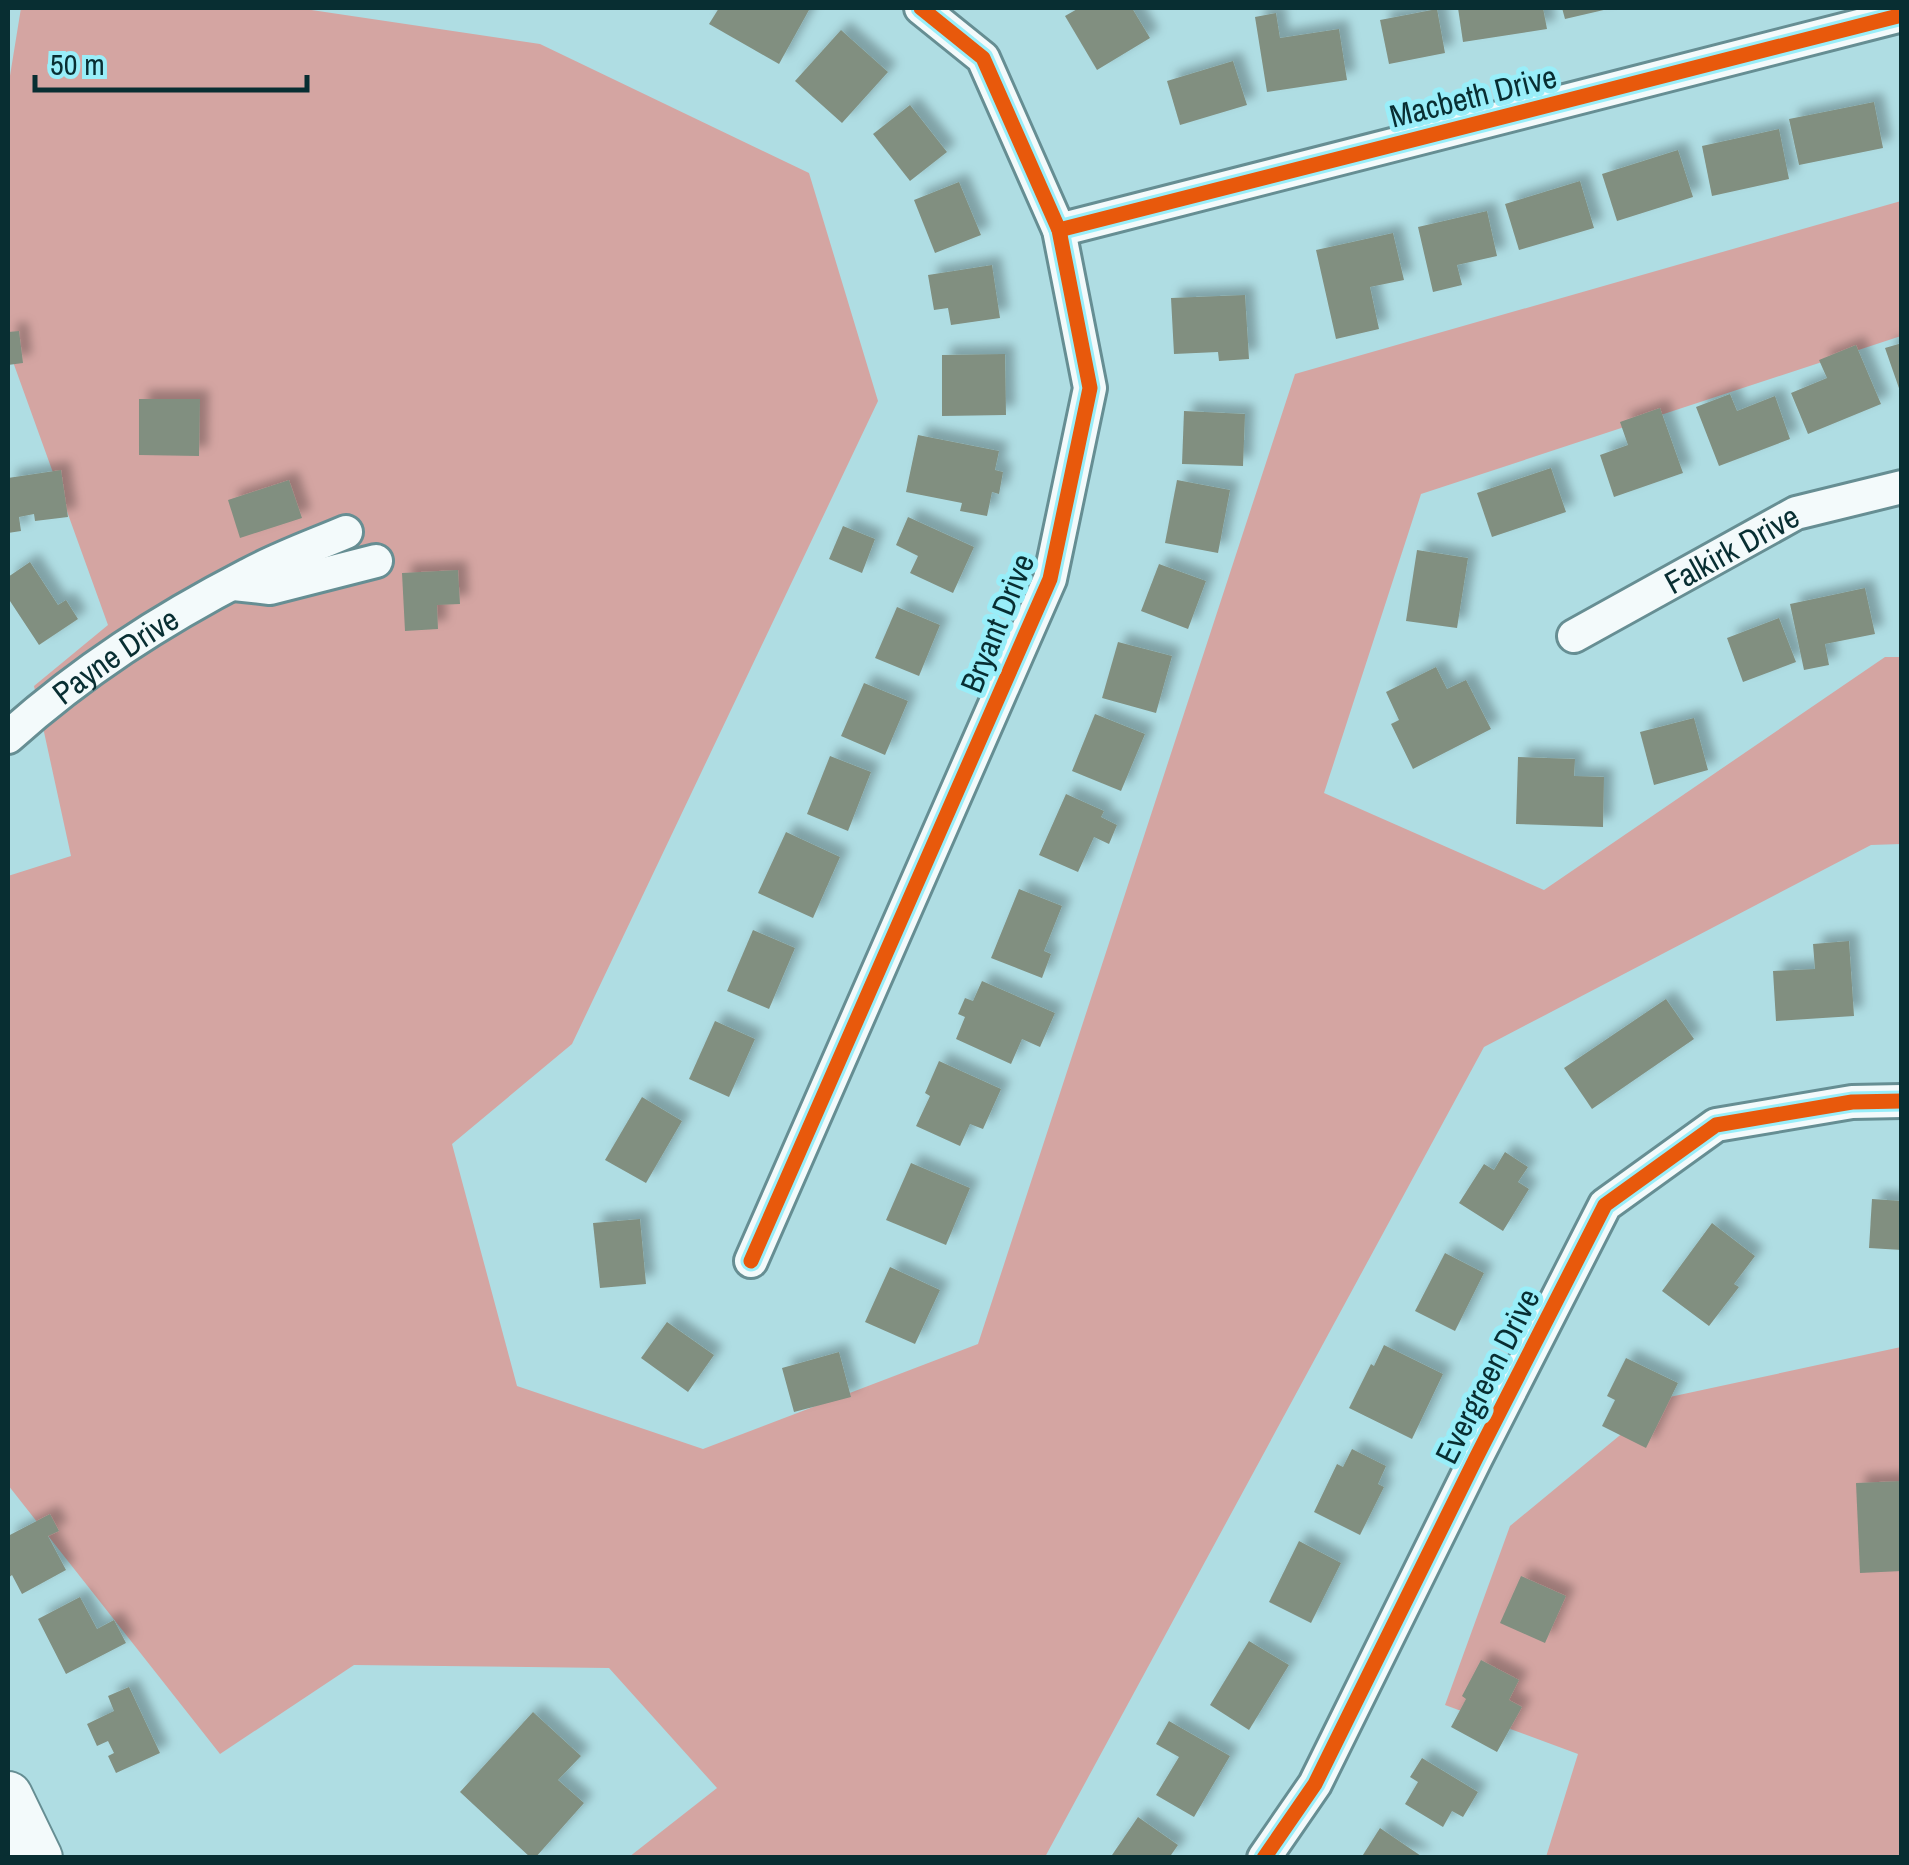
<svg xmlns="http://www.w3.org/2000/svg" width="1909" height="1865" viewBox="0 0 1909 1865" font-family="'Archivo Narrow',sans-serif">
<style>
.forest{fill:#d4a5a2}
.building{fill:#818f80;filter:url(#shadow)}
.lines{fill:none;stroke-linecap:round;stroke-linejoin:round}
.street-casing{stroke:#668e93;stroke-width:38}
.secondary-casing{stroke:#668e93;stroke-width:52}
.street{stroke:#f3fafb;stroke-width:32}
.secondary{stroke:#f3fafb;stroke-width:48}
.cycleway-casing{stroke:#99eef9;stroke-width:21}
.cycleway{stroke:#e8590c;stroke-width:15}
.labels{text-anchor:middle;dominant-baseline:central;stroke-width:10;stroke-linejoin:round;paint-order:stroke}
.street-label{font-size:32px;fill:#082e32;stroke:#99eef9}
</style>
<defs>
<filter id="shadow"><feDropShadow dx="9" dy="-9" stdDeviation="5" flood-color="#0004"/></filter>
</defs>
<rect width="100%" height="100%" fill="#afdde3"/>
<g class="forest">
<polygon points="21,8 298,8 540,44 809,173 878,401 572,1044 452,1144 517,1386 703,1449 978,1344 1295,374 1901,201 1901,336 1421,494 1324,793 1544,890 1885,657 1901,657 1901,844 1871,845 1484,1047 1045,1857 629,1857 717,1788 609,1668 354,1665 220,1754 8,1485 8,876 71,856 34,686 108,625 8,348 8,88"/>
<polygon points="1901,1347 1901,1857 1546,1857 1578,1754 1445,1705 1510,1526 1665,1398"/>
</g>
<g class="building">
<polygon points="719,8 804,8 809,10 779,64 709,24"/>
<polygon points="1079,8 1132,8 1150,38 1097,70 1065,16"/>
<polygon points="1458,8 1543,8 1547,29 1463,42"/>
<polygon points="1562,8 1608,8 1608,9 1565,19"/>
<polygon points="1437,9 1445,53 1389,64 1380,20"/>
<polygon points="1276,13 1280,38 1339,29 1347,80 1267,92 1255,17"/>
<polygon points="841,30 888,72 842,123 795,81"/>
<polygon points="1233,61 1247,105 1180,125 1167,81"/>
<polygon points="1874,102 1883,148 1799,165 1789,119"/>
<polygon points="910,105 947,152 910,181 873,134"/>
<polygon points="1779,129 1789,179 1712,196 1702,146"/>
<polygon points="1678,150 1693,197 1617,221 1602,174"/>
<polygon points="1580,181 1594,228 1519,250 1505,204"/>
<polygon points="959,182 981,235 935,253 914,200"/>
<polygon points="1487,211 1497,256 1457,265 1462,285 1433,292 1418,227"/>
<polygon points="1393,233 1404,280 1370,287 1379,329 1336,339 1316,250"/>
<polygon points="992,265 1000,318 951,325 948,308 934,310 928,275"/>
<polygon points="1245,295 1249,359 1219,361 1218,352 1174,354 1171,298"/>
<polygon points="19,331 23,363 8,365 8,332"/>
<polygon points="1902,343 1902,394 1901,394 1885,348"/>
<polygon points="1856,345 1881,404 1808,434 1791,393 1827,378 1819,360"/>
<polygon points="1005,354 1006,415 942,416 942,355"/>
<polygon points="1730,394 1737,411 1775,396 1790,439 1719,466 1696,407"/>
<polygon points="139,399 200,399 199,456 139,455"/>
<polygon points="1660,408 1683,473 1614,497 1600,455 1628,445 1620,422"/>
<polygon points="1184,411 1245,414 1243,466 1182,464"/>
<polygon points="918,435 999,451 995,470 1003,472 999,494 992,492 987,516 960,511 962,503 906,492"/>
<polygon points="1551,468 1566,512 1492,537 1477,493"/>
<polygon points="61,470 68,517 35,521 34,514 19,517 21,531 8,533 8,478"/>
<polygon points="289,480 302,518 240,538 228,500"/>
<polygon points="1177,480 1230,490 1218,553 1165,543"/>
<polygon points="908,517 974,547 953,593 910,573 918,556 896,545"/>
<polygon points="843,526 875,539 862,573 829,559"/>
<polygon points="1417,550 1468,558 1457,628 1406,621"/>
<polygon points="30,562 58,605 66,600 78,619 39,645 8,598 8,577"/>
<polygon points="1159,564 1206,581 1188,629 1141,611"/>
<polygon points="458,570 460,604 437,605 438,629 405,631 402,573"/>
<polygon points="1865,588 1875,634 1825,644 1829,665 1804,670 1790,604"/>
<polygon points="897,607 940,625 919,676 875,658"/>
<polygon points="1779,618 1796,662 1743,682 1727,638"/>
<polygon points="1118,642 1172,656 1156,713 1102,698"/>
<polygon points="1436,667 1447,689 1466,680 1491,729 1413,769 1391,724 1399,720 1386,692"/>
<polygon points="864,683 908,701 885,755 841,736"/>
<polygon points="1095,714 1145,734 1121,791 1072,771"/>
<polygon points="1694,718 1708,770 1654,785 1640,732"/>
<polygon points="830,756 871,772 848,831 807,814"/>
<polygon points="1518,757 1575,759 1574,776 1604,777 1603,827 1516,824"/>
<polygon points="1066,794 1104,811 1101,817 1117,825 1109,844 1094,837 1078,872 1039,855"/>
<polygon points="786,832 840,857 813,918 758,893"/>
<polygon points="1019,889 1062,906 1044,951 1051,954 1042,978 991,958"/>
<polygon points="753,930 795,948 769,1009 727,991"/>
<polygon points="1849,941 1854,1016 1776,1021 1773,971 1815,969 1813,944"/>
<polygon points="982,981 1055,1013 1040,1047 1022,1039 1011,1064 956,1039 965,1017 958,1014 965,998 973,1001"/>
<polygon points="1666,999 1694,1039 1592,1109 1564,1068"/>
<polygon points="715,1021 755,1039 729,1097 689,1079"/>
<polygon points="939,1061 1001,1089 983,1129 970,1124 960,1146 916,1126 930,1096 925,1093"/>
<polygon points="642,1097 682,1121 646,1183 605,1160"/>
<polygon points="1505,1152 1528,1167 1518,1182 1529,1189 1503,1231 1459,1203 1484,1164 1494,1170"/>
<polygon points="911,1163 970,1188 946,1245 886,1220"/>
<polygon points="1872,1199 1902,1201 1902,1250 1869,1248"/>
<polygon points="640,1219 646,1284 600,1288 593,1223"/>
<polygon points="1712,1223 1755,1256 1734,1284 1739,1287 1709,1326 1662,1291"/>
<polygon points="1445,1253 1484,1273 1455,1331 1415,1311"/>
<polygon points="890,1267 940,1290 915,1344 865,1322"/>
<polygon points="667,1322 714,1355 688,1392 641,1358"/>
<polygon points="1384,1345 1443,1374 1412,1439 1349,1408 1371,1364 1374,1366"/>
<polygon points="839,1352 851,1397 794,1412 782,1368"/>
<polygon points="1626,1358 1678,1383 1646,1448 1602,1426 1615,1400 1607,1396"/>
<polygon points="1352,1449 1386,1466 1378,1484 1384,1487 1360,1535 1314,1512 1337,1464 1343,1467"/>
<polygon points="1902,1481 1902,1571 1860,1573 1856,1483"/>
<polygon points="50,1514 59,1531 48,1536 66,1570 22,1594 12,1575 8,1578 8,1536"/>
<polygon points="1299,1541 1341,1563 1311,1623 1269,1602"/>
<polygon points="1521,1576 1566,1596 1545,1643 1500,1623"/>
<polygon points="80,1597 97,1629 114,1620 126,1643 66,1674 38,1619"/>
<polygon points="1249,1641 1289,1665 1249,1730 1210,1705"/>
<polygon points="1481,1660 1519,1680 1509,1700 1522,1707 1497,1752 1451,1727 1466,1699 1462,1696"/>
<polygon points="129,1687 160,1753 116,1773 108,1756 114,1753 108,1741 97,1746 87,1724 114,1711 108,1696"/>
<polygon points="533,1712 581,1756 558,1780 584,1803 535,1858 531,1858 460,1792"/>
<polygon points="1169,1721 1230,1756 1194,1817 1156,1795 1179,1757 1156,1744"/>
<polygon points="1422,1758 1478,1792 1463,1817 1452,1811 1443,1827 1405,1804 1418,1782 1410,1777"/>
<polygon points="1138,1817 1178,1845 1169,1858 1110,1858"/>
<polygon points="1380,1828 1424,1858 1361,1858"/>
</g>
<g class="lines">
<defs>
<g id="street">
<polyline points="1059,230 1902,15"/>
<polyline points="234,584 270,588 376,561"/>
<path id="s1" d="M1574 636 1796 513 1902 487"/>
<path id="s2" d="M8 737C82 671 159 621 248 575 279 558 313 546 346 532"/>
<polyline points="751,1261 1050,579 1090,388 1059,230 983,58 921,8"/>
<polyline points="1264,1858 1315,1784 1476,1458 1605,1205 1716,1125 1852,1102 1902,1101"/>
</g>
<polyline id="secondary" points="8,1796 38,1858"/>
</defs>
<use href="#street" class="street-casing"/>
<use href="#secondary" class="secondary-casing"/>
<use href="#street" class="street"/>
<use href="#secondary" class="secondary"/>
<defs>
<g id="cycleway">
<polyline points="1059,230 1902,15"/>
<polyline points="751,1261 1050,579 1090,388 1059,230 983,58 921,8"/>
<polyline points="1264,1858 1315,1784 1476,1458 1605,1205 1716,1125 1852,1102 1902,1101"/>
</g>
</defs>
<use href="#cycleway" class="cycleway-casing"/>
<use href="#cycleway" class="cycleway"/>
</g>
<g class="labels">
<g class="street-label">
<text transform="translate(1473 96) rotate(-14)">Macbeth Drive</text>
<text stroke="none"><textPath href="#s1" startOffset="180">Falkirk Drive</textPath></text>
<text transform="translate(997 623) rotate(-68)">Bryant Drive</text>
<text stroke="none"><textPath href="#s2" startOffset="135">Payne Drive</textPath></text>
<text transform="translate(1487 1376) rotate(-63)">Evergreen Drive</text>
</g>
</g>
<rect width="1909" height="1865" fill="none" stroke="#082e32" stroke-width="20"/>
<path d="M35 75v15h272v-15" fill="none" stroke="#082e32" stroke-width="5"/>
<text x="50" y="75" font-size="30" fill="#082e32" stroke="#99eef9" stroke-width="8" paint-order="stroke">50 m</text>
</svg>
